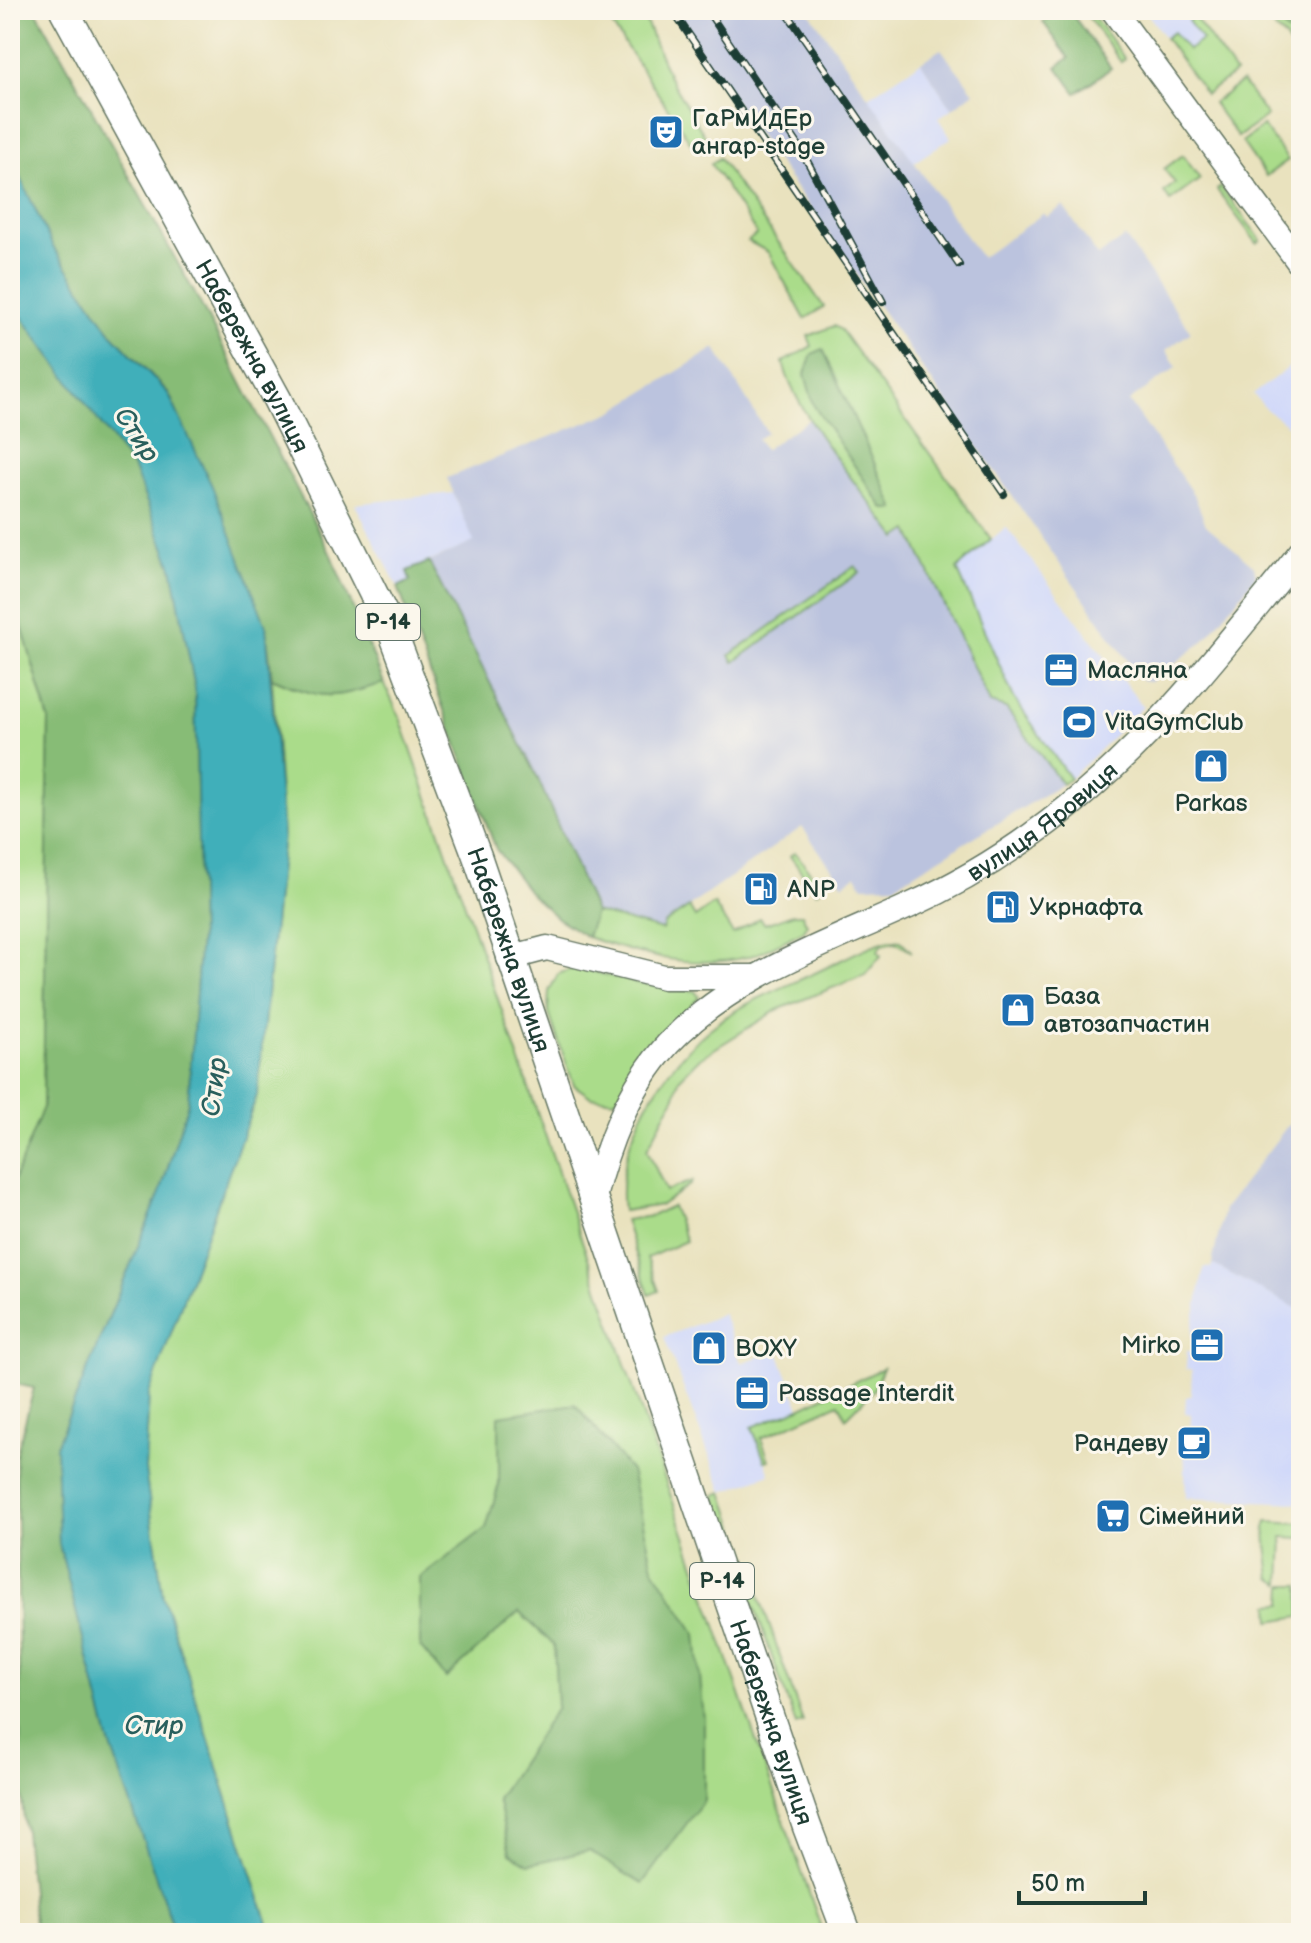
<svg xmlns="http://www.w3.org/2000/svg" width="1311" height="1943" viewBox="0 0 1311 1943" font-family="'Balsamiq Sans',sans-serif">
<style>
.built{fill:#d1d9f9}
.industrial{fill:#bbc3de}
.green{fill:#aadc8a;stroke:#648c5f;stroke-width:2}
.forest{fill:#87bc76;stroke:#537c55;stroke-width:2}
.water{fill:#3fafba;stroke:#2f7677;stroke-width:2}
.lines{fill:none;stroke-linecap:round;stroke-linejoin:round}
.secondary-casing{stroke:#667764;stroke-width:27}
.primary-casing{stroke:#667764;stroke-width:31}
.secondary{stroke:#fff;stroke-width:24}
.primary{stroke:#fff;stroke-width:28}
.rail-casing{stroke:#1f3d34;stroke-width:8}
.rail{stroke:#fbf7ec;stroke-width:5;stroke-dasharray:15;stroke-linecap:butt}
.labels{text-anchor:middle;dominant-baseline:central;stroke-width:6;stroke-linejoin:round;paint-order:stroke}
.shield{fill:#fbf7ec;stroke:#61756b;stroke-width:2}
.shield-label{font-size:22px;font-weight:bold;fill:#1f3d34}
.poi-label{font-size:24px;fill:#1f3d34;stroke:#fbf7ec;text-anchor:start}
.street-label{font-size:24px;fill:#1f3d34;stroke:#fbf7ec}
.water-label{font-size:26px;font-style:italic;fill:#295f5c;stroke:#fbf7ec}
</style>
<rect width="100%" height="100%" fill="#fbf7ec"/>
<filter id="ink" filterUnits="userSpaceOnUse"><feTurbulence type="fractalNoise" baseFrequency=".0125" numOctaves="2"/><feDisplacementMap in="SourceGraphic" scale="16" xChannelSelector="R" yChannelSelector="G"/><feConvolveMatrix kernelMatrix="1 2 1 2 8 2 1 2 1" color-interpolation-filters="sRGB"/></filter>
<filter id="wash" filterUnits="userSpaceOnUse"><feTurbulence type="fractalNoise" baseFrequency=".006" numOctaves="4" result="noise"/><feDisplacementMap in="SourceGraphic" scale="32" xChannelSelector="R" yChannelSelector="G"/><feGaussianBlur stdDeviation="1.8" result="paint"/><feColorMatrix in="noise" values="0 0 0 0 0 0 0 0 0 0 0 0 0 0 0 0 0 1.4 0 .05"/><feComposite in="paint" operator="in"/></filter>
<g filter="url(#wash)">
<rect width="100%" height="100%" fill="#e9e2be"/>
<g class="built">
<polygon points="1145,10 1203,10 1188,21 1202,40 1188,51 1174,32 1165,38"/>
<polygon points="921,62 952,109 938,118 951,138 913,163 868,97"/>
<polygon points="1301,358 1301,427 1297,432 1267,410 1253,394"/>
<polygon points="453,493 475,542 407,571 411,581 398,587 355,504"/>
<polygon points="1006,527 1143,707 1070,779 1014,698 957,569"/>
<polygon points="1212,1264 1299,1309 1301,1314 1301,1503 1186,1498 1184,1444 1190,1443 1191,1414 1185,1413 1186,1397 1191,1396 1192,1370 1186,1369 1187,1351 1192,1351 1192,1330 1204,1267 1211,1268"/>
<polygon points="723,1314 741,1363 777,1350 800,1408 752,1427 770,1474 723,1492 664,1337"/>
</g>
<g class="industrial">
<polygon points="671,10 808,10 981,258 1044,213 1047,217 1063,206 1098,256 1125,237 1191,332 1166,350 1177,367 1129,401 1195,497 1206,525 1254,566 1256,576 1204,641 1150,682 1142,681"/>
<polygon points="941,49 974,92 952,109 921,62"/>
<polygon points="715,348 767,433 757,439 764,450 811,418 897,538 908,530 990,703 1006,708 1062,784 895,885 863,886 856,875 843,884 802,827 664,924 663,931 595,912 535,772 429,562 474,542 447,478 612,412"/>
<polygon points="1301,1108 1301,1314 1298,1309 1212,1264 1224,1209"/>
</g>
<g class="green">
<polygon points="602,10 641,10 670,79 712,148 706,152 693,146"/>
<polygon points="1083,10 1089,10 1125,59 1121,62"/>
<polygon points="1255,10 1300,10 1301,64 1285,38"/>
<polygon points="1194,16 1235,73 1206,94 1165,38 1173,32 1188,50 1202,40 1188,21"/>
<polygon points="1242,82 1267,116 1238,137 1213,103"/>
<polygon points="1263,126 1288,160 1266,176 1242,142"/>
<polygon points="1183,155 1200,179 1170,201 1164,192 1175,183 1164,169"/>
<polygon points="719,158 824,307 805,319 768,252 748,241 757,234 711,164"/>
<polygon points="1221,187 1261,240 1257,243 1217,190"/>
<path d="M834 326 841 330 991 539 957 569 1014 698 1070 779 1062 784 1006 708 990 703 909 530 897 538C865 494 794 413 783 362L812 346 808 336Z"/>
<polygon points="855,566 860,572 734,662 730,655"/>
<polygon points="10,585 49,720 43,1108 10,1190"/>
<path d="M272 678C325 701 329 699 384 683L400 718 823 1933H271L163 1597 145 1470 149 1394 257 1095 283 835Z"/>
<polygon points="795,852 822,887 816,892 790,856"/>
<path d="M714 904 733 934 760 918 765 924 793 914H802L807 925 804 931C786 939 766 952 747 957 693 970 638 955 587 937L595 912 662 930 664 924 689 907 695 917Z"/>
<path d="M890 940 901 941 912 952 895 942 881 945 878 951 881 956 865 975 777 1010 700 1058 679 1079 675 1096 647 1149 666 1191 692 1181 691 1184 661 1205 623 1211C614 1141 664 1062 719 1022 748 1000 785 987 817 972 841 961 865 946 890 940Z"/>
<polygon points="577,967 636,983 695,991 699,997 615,1100 591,1097 574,1085 548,1011 549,991 558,974"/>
<polygon points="672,1206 686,1241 647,1258 659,1291 649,1295 625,1220 651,1216"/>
<polygon points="883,1368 873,1391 846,1418 839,1403 761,1438 769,1460 765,1461 752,1427 800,1408"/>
<polygon points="723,1492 803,1722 796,1725 715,1495"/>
<polygon points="1267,1521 1301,1523 1301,1538 1283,1537 1281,1584 1271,1578 1265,1528"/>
<polygon points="1284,1585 1300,1585 1301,1616 1271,1621 1270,1605 1283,1604"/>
</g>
<g class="forest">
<path d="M10 10H36L199 301 331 555 384 683C330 699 325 701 272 678L266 626 169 393 111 333 53 247 10 156Z"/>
<polygon points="1053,10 1069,10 1111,68 1076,93 1057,67 1069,58 1043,22 1055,13"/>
<polygon points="1265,10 1295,10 1301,18 1301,34 1298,36 1287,32"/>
<polygon points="10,301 134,469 172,567 195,688 200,938 188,1103 160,1193 56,1446 59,1544 109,1740 175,1933 35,1933 21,1791 16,1456 34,1388 10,1383 10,1190 43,1107 49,720 10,585"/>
<polygon points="823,349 895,509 884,509 814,406 805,374 812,354"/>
<polygon points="429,562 535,772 595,912 587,937 557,918 530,893 496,849 398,587 410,581 407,571"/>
<polygon points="575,1404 631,1471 653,1567 696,1634 704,1719 704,1800 642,1884 589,1851 529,1864 510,1853 497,1799 557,1707 554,1645 519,1612 446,1678 420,1647 420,1578 486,1528 499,1484 499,1416"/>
</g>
<polygon class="water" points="10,156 53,247 111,333 168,393 212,486 266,626 283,835 257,1095 149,1394 145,1470 163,1597 271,1933 175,1933 109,1740 59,1544 56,1446 160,1193 188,1103 200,938 195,688 172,567 134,469 10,301"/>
</g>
<g filter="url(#ink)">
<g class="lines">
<defs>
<g id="secondary">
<polyline points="1113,10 1301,265"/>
<polyline points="509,958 547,948 664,977 753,977"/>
<path id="s1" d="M593 1201C607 1145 628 1088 668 1044 732 976 826 944 909 906 958 884 1006 855 1049 822 1148 747 1224 648 1301 552"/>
</g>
<g id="primary">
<path id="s2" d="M64 10 277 399 393 633 477 856 807 1827 847 1933"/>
</g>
</defs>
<use href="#secondary" class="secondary-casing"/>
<use href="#primary" class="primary-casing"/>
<use href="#secondary" class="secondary"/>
<use href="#primary" class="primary"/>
<defs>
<g id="rail">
<polyline points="672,10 1004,494"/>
<polyline points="707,10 799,146 883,302"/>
<polyline points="785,10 959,265"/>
</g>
</defs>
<use href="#rail" class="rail-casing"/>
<use href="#rail" class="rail"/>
</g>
</g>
<defs>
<symbol id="theatre-square" viewBox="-11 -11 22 22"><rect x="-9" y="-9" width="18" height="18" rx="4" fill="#1f6fb2" stroke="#fbf7ec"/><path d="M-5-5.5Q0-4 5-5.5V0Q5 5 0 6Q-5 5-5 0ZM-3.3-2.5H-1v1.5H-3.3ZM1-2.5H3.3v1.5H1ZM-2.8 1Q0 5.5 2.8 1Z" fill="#fff"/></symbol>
<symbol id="office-square" viewBox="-11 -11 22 22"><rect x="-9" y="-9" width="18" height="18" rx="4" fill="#1f6fb2" stroke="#fbf7ec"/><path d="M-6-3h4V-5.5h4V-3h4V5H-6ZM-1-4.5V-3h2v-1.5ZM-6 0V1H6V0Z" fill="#fff"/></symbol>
<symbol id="stadium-square" viewBox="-11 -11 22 22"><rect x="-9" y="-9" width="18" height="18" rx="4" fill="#1f6fb2" stroke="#fbf7ec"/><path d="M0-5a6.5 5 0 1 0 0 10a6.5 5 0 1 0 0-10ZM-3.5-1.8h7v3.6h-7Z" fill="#fff"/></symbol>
<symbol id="shop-square" viewBox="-11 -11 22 22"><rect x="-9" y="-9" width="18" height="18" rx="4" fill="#1f6fb2" stroke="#fbf7ec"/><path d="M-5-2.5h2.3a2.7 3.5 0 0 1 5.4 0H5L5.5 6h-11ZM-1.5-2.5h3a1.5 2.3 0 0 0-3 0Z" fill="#fff"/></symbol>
<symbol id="fuel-square" viewBox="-11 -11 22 22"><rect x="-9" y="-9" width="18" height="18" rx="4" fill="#1f6fb2" stroke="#fbf7ec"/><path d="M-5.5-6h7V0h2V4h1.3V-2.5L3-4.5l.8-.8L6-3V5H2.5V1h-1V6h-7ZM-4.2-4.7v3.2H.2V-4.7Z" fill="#fff"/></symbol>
<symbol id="cafe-square" viewBox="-11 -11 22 22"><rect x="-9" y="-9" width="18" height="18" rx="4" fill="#1f6fb2" stroke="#fbf7ec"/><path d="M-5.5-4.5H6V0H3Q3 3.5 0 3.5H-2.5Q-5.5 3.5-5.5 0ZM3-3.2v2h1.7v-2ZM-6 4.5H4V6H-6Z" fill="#fff"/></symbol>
<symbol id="supermarket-square" viewBox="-11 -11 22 22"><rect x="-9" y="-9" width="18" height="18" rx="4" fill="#1f6fb2" stroke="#fbf7ec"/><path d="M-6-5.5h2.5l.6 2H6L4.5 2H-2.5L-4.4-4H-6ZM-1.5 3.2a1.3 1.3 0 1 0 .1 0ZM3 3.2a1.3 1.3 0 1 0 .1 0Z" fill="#fff"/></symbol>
</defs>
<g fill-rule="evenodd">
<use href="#theatre-square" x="646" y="112" width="40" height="40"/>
<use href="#office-square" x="1041" y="650" width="40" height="40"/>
<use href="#stadium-square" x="1059" y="702" width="40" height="40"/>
<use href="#shop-square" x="1191" y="746" width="40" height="40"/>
<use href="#fuel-square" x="741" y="869" width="40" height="40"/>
<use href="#fuel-square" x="983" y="887" width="40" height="40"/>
<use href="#shop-square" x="998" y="990" width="40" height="40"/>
<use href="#office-square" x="1187" y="1325" width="40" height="40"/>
<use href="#shop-square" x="689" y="1328" width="40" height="40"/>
<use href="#office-square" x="732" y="1373" width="40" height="40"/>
<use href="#cafe-square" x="1174" y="1423" width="40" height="40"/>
<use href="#supermarket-square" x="1093" y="1496" width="40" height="40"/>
</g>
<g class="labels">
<g class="shield">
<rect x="356" y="604" width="64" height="36" rx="6"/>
<rect x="690" y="1563" width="64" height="36" rx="6"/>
</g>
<g class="shield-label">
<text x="388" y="622">Р-14</text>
<text x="722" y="1581">Р-14</text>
</g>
<g class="poi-label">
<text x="692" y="118">ГаРмИдЕр<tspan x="692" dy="28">ангар-stage</tspan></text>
<text x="1087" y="670">Масляна</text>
<text x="1105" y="722">VitaGymClub</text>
<text x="1211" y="803" text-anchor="middle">Parkas</text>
<text x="787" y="889">ANP</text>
<text x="1029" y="907">Укрнафта</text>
<text x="1044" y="996">База<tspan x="1044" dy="28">автозапчастин</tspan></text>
<text x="1181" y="1345" text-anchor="end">Mirko</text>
<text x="735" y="1348">BOXY</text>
<text x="778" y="1393">Passage Interdit</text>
<text x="1168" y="1443" text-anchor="end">Рандеву</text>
<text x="1139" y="1516">Сімейний</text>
</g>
<g class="street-label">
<text stroke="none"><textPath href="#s2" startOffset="394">Набережна вулиця</textPath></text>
<text stroke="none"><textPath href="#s1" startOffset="614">вулиця Яровиця</textPath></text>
<text stroke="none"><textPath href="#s2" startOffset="1042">Набережна вулиця</textPath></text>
<text stroke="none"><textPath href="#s2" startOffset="1858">Набережна вулиця</textPath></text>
</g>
<g class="water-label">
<text transform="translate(136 435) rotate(57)">Стир</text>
<text transform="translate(215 1087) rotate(-83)">Стир</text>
<text x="154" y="1726">Стир</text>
</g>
</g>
<rect width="1311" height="1943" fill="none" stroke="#fbf7ec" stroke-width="40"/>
<path d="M1019 1891v12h126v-12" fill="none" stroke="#1f3d34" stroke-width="4"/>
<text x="1031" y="1891" font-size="24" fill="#1f3d34" stroke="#fbf7ec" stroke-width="6" paint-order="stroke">50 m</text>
</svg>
